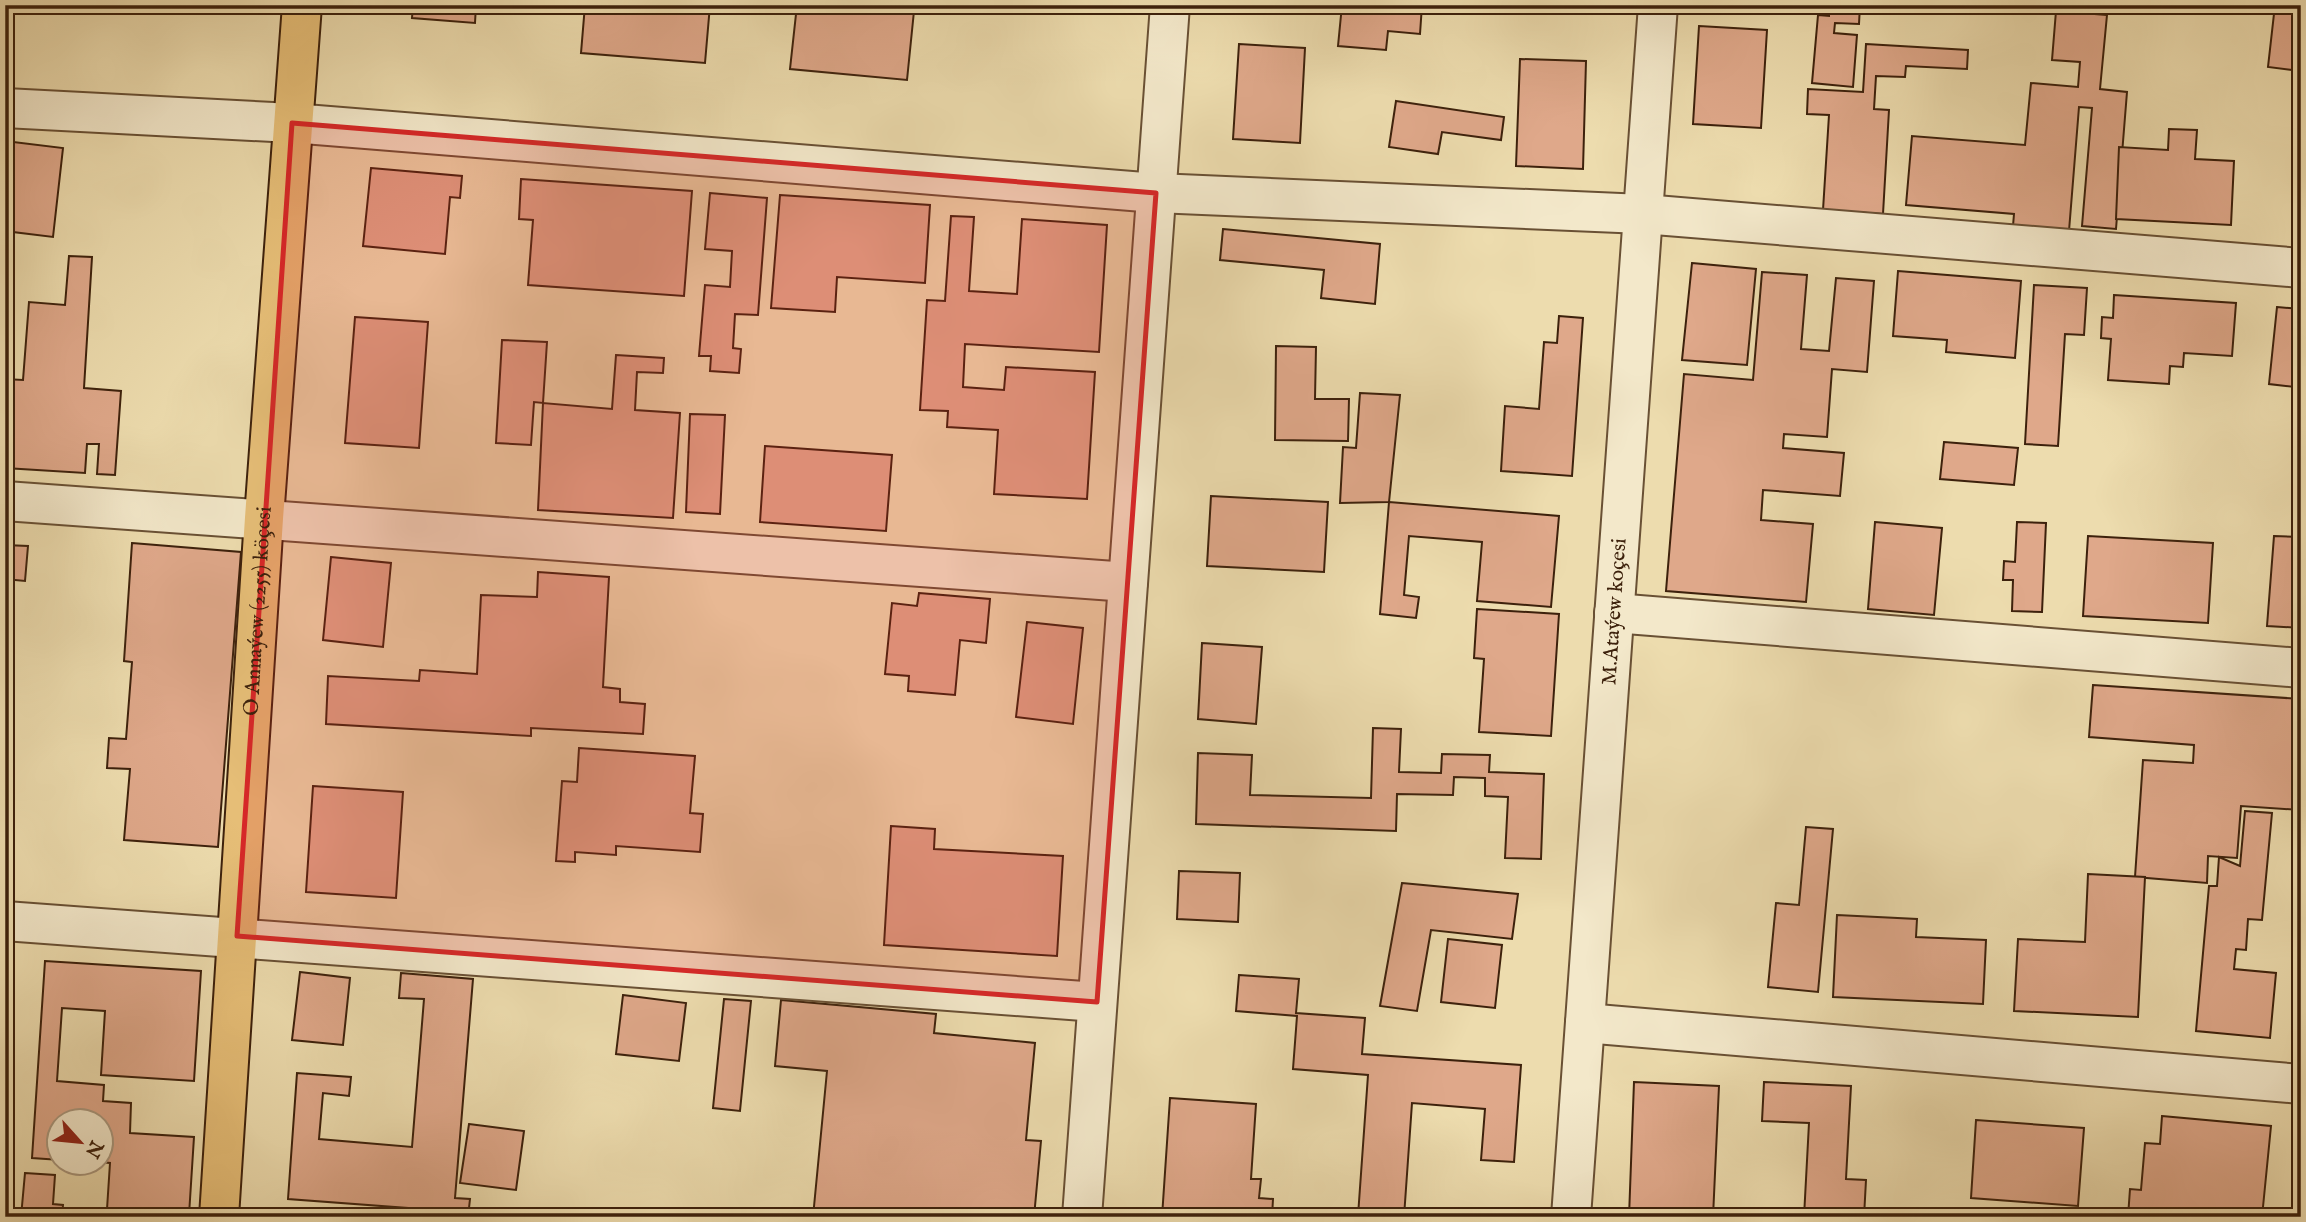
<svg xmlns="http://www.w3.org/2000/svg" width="2306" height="1222" viewBox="0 0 2306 1222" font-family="'IM FELL English',serif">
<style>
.building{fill:#dfa88a;stroke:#3d210c;stroke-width:2}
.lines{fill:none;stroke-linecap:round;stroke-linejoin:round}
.minor-casing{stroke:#695034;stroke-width:42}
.major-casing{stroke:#3d210c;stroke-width:42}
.minor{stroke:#f3e8ca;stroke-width:38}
.major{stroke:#e6be77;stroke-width:38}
.marked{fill:#d62828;fill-opacity:0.2;stroke:#d62828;stroke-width:5;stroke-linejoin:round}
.labels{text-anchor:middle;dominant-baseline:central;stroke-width:5;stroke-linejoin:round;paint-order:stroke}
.street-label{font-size:21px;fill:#3d210c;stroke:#f3e8ca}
</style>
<rect width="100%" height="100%" fill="#eddcae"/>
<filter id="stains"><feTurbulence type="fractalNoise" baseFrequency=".00286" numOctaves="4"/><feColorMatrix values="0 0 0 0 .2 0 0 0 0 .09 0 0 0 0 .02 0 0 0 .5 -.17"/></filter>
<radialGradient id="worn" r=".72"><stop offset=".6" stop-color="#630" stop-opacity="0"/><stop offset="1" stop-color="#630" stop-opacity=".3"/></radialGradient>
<g class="building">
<polygon points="413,5 476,5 475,23 412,18"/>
<polygon points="585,5 710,5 705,63 581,53"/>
<polygon points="797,5 861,5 914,11 907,80 790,69"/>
<polygon points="1342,5 1394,9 1395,5 1422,5 1420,34 1388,31 1386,50 1338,46"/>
<polygon points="1829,5 1860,5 1859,24 1835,23 1834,33 1857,35 1853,87 1812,83 1818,15 1829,16"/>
<polygon points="2275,5 2301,5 2301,71 2268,67"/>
<polygon points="2056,11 2107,15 2100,89 2127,92 2116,229 2082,226 2092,108 2079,107 2069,231 2013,226 2014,214 1906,205 1912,136 2025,145 2031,83 2078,87 2080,62 2052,60"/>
<polygon points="1699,26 1767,30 1761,128 1693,124"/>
<polygon points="1239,44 1305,48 1300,143 1233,139"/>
<polygon points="1866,44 1968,50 1967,69 1906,66 1905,77 1876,76 1874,109 1889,110 1883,214 1823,210 1829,115 1807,114 1808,89 1863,92"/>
<polygon points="1520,59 1586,61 1583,169 1516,166"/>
<polygon points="1396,101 1504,117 1501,140 1442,132 1438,154 1389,147"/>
<polygon points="2169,129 2197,130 2195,159 2234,161 2231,225 2116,219 2119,147 2168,150"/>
<polygon points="5,141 63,148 53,237 5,231"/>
<polygon points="371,168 462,176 460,198 450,197 445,254 363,246"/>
<polygon points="521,179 692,191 684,296 528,285 533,220 519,219"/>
<polygon points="710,193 767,198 758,315 735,314 733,348 741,349 739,373 710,371 711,356 699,356 705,285 730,287 732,251 705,249"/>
<polygon points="780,195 930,205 925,283 837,277 835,312 771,308"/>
<polygon points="951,216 974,217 969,291 1017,294 1022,219 1107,225 1099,352 965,344 963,387 1004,390 1006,367 1095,372 1087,499 994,494 998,430 947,427 948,411 920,410 927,300 945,301"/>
<polygon points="1223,229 1380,244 1375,304 1321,298 1324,270 1220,260"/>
<polygon points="69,256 92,257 84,388 121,391 115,475 97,474 99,444 87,444 85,473 5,468 5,379 23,380 29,302 65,305"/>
<polygon points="1692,263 1756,269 1747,365 1682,360"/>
<polygon points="1898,271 2021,281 2015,358 1946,352 1947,340 1893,336"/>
<polygon points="1762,272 1807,275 1801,349 1829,351 1836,278 1874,281 1867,372 1832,369 1827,437 1784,434 1783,448 1844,453 1840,496 1763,490 1761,520 1813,524 1806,602 1666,591 1684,374 1753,380"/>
<polygon points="2034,285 2087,288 2084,335 2065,334 2058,446 2025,444"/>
<polygon points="2114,295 2236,303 2232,356 2184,353 2183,367 2170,366 2169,384 2108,380 2111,339 2101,338 2102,317 2113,318"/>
<polygon points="2277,307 2301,309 2301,370 2297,369 2295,387 2269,384"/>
<polygon points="1559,316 1583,318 1572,476 1501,471 1505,406 1539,409 1544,342 1557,343"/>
<polygon points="355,317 428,322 419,448 345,443"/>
<polygon points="502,340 547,342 543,403 534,402 531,445 496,443"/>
<polygon points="1276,346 1316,347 1315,399 1349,399 1348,441 1275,440"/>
<polygon points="616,355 664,358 663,373 637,372 635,410 680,413 673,518 538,510 543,403 612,409"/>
<polygon points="1360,393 1400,395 1389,502 1340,503 1343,447 1356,448"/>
<polygon points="690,414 725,415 720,514 686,512"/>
<polygon points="1944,442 2018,448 2014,485 1940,479"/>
<polygon points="765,446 892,455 886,531 760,522"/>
<polygon points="1211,496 1328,502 1324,572 1207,566"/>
<polygon points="1389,502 1559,516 1551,607 1477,601 1482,542 1409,536 1404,595 1419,597 1416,618 1380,614"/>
<polygon points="1875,522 1942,528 1934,615 1868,609"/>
<polygon points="2017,522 2046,523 2042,612 2012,611 2013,580 2003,580 2004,561 2015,562"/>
<polygon points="2088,536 2213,543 2208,623 2083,616"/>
<polygon points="2274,536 2301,537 2301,628 2267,626"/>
<polygon points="132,543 241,552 218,847 124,840 130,769 107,768 109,738 126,739 132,662 124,661"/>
<polygon points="5,545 28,546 25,581 5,579"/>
<polygon points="331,557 391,563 383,647 323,640"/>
<polygon points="538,572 609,577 603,687 620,689 620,702 645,704 643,734 531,728 531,736 326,724 328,676 419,681 420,670 477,674 481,595 537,597"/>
<polygon points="919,593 990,599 986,643 960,640 955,695 908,691 909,676 885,674 892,603 917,606"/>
<polygon points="1477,609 1559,614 1551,736 1479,732 1484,659 1474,658"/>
<polygon points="1027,622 1083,628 1073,724 1016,717"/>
<polygon points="1202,643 1262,647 1256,724 1198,719"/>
<polygon points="2093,685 2301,699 2301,810 2241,806 2237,858 2208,856 2207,883 2135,877 2143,760 2193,763 2194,745 2089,737"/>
<polygon points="1373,728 1401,729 1399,772 1441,773 1442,754 1490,755 1489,772 1544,774 1541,859 1505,858 1508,797 1485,796 1485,778 1454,777 1453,795 1397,794 1396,831 1196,824 1198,753 1252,755 1250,795 1371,798"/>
<polygon points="579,748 695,756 690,813 703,814 700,852 616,846 616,855 575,852 575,862 556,861 562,781 577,782"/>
<polygon points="313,786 403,792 396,898 306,892"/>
<polygon points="2245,811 2272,813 2262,920 2248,919 2246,950 2236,949 2234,969 2276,973 2270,1038 2196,1031 2209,886 2217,886 2219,857 2240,866"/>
<polygon points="891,826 935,829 934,849 1063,856 1057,956 884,945"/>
<polygon points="1806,827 1833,829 1818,992 1768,987 1776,903 1799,905"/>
<polygon points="1179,871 1240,873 1238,922 1177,919"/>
<polygon points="2088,874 2145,877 2138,1017 2014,1011 2018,939 2085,942"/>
<polygon points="1402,883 1518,894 1512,939 1431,930 1417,1011 1380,1006"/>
<polygon points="1837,915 1917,919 1916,937 1986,940 1983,1004 1833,997"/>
<polygon points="1448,939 1502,945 1495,1008 1441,1002"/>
<polygon points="45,961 201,971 194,1081 101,1075 105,1011 62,1008 57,1081 104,1085 103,1101 131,1103 130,1133 194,1137 189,1215 107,1209 110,1163 100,1162 102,1120 60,1120 60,1160 32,1158"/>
<polygon points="300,972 350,978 343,1045 292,1040"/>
<polygon points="401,973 473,979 455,1198 470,1199 468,1217 421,1217 421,1209 288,1199 297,1073 351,1077 349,1096 323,1093 319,1139 412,1147 424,999 399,998"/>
<polygon points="1239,975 1299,979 1296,1013 1365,1018 1362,1054 1521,1065 1514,1162 1481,1160 1485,1109 1412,1103 1404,1217 1358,1216 1368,1075 1293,1069 1297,1016 1236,1011"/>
<polygon points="623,995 686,1003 679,1061 616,1054"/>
<polygon points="724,999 751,1001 740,1111 713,1108"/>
<polygon points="781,1000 936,1014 934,1033 1035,1043 1026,1140 1041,1141 1034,1217 813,1217 827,1071 775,1066"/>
<polygon points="1634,1082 1719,1086 1713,1217 1629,1217"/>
<polygon points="1764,1082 1851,1086 1846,1179 1866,1180 1864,1217 1804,1217 1809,1123 1762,1121"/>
<polygon points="1170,1098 1256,1104 1251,1179 1261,1179 1259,1198 1273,1199 1272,1217 1162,1217"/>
<polygon points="2162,1116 2271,1126 2262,1217 2128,1217 2130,1189 2141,1190 2145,1143 2160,1144"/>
<polygon points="1976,1120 2084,1128 2078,1206 1971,1198"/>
<polygon points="469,1124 524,1131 516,1190 460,1183"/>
<polygon points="25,1173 55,1175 53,1204 63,1205 62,1217 21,1217"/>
<polygon points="683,1208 740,1212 740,1217 682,1217"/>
<polygon points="2023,1210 2047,1212 2046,1217 2023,1217"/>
</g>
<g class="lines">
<defs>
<g id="minor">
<polyline points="5,108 292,123 1156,193 1643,214 2301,268"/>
<polyline points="5,501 1128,582"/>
<polyline points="1614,613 2301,668"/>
<polyline points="5,921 1097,1002"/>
<polyline points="1585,1023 2301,1084"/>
<polyline points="1082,1217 1170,5"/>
<path id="s1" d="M1571 1217 1658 5"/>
</g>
<g id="major">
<path id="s2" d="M219 1217 264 518 302 5"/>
</g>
</defs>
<use href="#minor" class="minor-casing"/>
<use href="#major" class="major-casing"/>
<use href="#minor" class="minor"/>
<use href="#major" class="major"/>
</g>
<path class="marked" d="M292 123 1156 193 1097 1002 237 936Z"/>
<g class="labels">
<g class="street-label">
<text stroke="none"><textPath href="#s2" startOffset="607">O Annaýew (2255) köçesi</textPath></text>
<text stroke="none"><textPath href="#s1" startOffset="607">M.Ataýew koçesi</textPath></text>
</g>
</g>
<rect width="2306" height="1222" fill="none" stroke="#eddcae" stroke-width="28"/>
<rect x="7" y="7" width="2292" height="1208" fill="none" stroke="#3d210c" stroke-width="3.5"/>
<rect x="14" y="14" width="2278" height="1194" fill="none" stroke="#3d210c" stroke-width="2"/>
<g transform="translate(80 1142) rotate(117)"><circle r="33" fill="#f3e8ca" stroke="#aa987e" stroke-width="2"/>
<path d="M0-5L12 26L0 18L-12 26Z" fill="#8f2418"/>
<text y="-10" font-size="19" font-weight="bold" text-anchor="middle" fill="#3d210c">N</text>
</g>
<rect width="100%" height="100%" filter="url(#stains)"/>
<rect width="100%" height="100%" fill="url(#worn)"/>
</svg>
